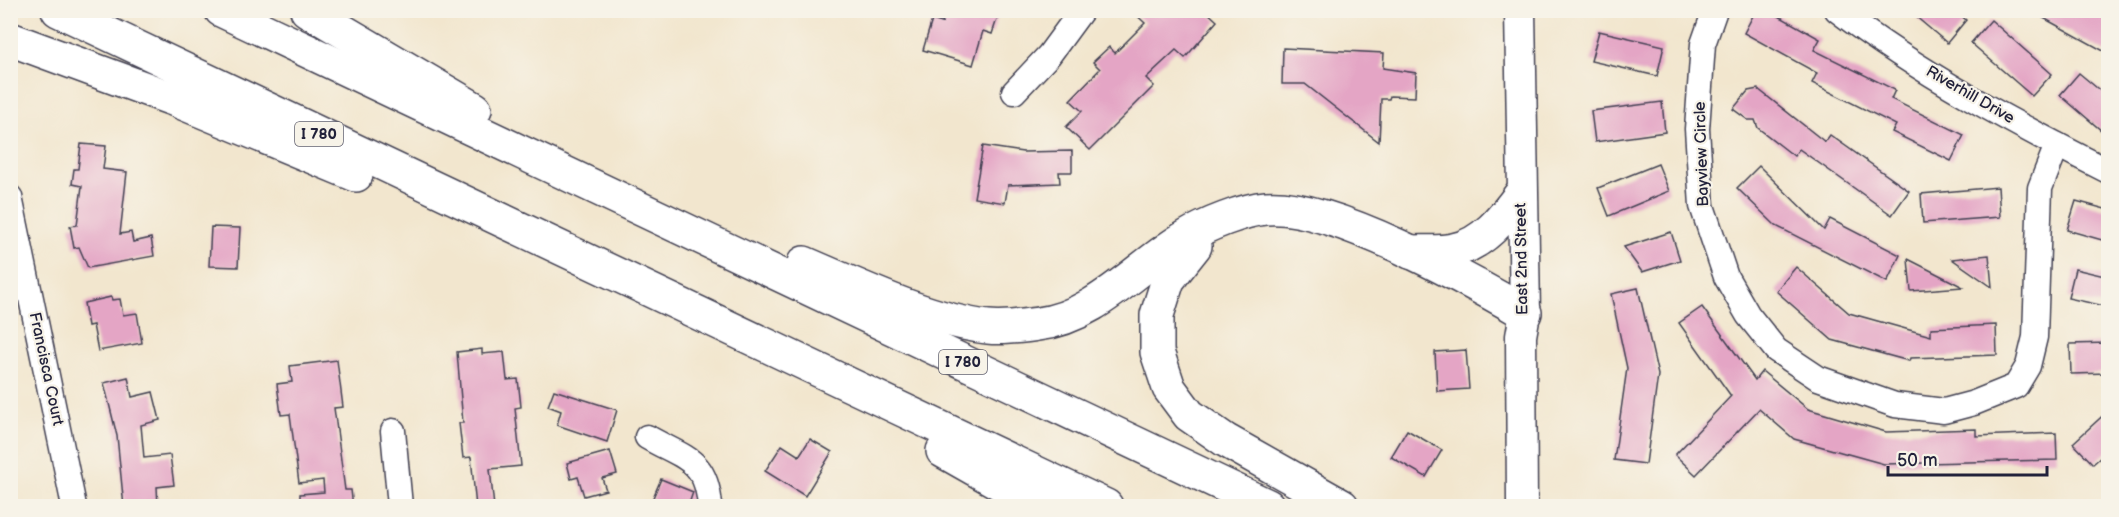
<svg xmlns="http://www.w3.org/2000/svg" width="2119" height="517" viewBox="0 0 2119 517" font-family="'Balsamiq Sans',sans-serif">
<style>
.building{fill:#e4a5c5}
.lines{fill:none;stroke-linecap:round;stroke-linejoin:round}
.minor-casing{stroke:#413f51;stroke-width:27}
.major-casing{stroke:#413f51;stroke-width:33}
.highway-casing{stroke:#413f51;stroke-width:36}
.minor{stroke:#fff;stroke-width:24}
.major{stroke:#fff;stroke-width:30}
.highway{stroke:#fff;stroke-width:33}
.labels{text-anchor:middle;dominant-baseline:central;stroke-width:4.5;stroke-linejoin:round;paint-order:stroke}
.shield{fill:#f7f3e8;stroke:#62616f;stroke-width:1.5}
.shield-label{font-size:15px;font-weight:bold;fill:#22223b}
.street-label{font-size:16px;fill:#22223b;stroke:#f7f3e8}
</style>
<rect width="100%" height="100%" fill="#f7f3e8"/>
<filter id="ink" filterUnits="userSpaceOnUse"><feTurbulence type="fractalNoise" baseFrequency=".0167" numOctaves="2"/><feDisplacementMap in="SourceGraphic" scale="12" xChannelSelector="R" yChannelSelector="G"/><feConvolveMatrix kernelMatrix="1 2 1 2 8 2 1 2 1" color-interpolation-filters="sRGB"/></filter>
<filter id="wash" filterUnits="userSpaceOnUse"><feTurbulence type="fractalNoise" baseFrequency=".008" numOctaves="4" result="noise"/><feDisplacementMap in="SourceGraphic" scale="24" xChannelSelector="R" yChannelSelector="G"/><feGaussianBlur stdDeviation="1.35" result="paint"/><feColorMatrix in="noise" values="0 0 0 0 0 0 0 0 0 0 0 0 0 0 0 0 0 1.4 0 .05"/><feComposite in="paint" operator="in"/></filter>
<g filter="url(#wash)">
<rect width="100%" height="100%" fill="#f2e6ce"/>
<g id="blocks">
<g class="building">
<polygon points="947,10 1000,10 992,34 983,31 973,65 923,50 932,20 942,23"/>
<polygon points="1131,10 1205,10 1217,21 1185,58 1176,50 1146,78 1154,86 1090,150 1066,127 1082,111 1070,100 1100,69 1093,62 1109,47 1115,53 1145,23"/>
<polygon points="1756,10 1768,10 1820,39 1814,50 1895,90 1891,99 1964,135 1951,161 1892,132 1896,125 1812,83 1817,73 1744,33"/>
<polygon points="1908,10 1955,10 1966,20 1947,43"/>
<polygon points="2029,10 2097,10 2109,17 2109,54"/>
<polygon points="1991,20 2052,74 2032,96 1971,43"/>
<polygon points="1599,31 1664,46 1657,76 1591,61"/>
<polygon points="1283,48 1384,53 1383,68 1416,73 1415,97 1390,96 1389,99 1381,99 1379,142 1305,84 1282,84"/>
<polygon points="2079,73 2109,98 2109,137 2060,95"/>
<polygon points="1758,89 1825,142 1830,135 1909,191 1892,215 1799,149 1794,156 1758,128 1755,120 1748,120 1733,109 1748,91"/>
<polygon points="1662,102 1665,132 1595,142 1591,111"/>
<polygon points="81,144 106,146 103,169 127,172 120,234 131,232 133,242 151,238 154,256 88,268 79,247 74,248 70,226 77,225 82,186 72,184 74,169 78,169"/>
<polygon points="983,146 1023,152 1072,151 1072,172 1059,172 1060,183 1008,185 1005,203 974,198"/>
<polygon points="1658,164 1669,191 1609,216 1598,188"/>
<polygon points="1759,166 1824,230 1830,219 1900,255 1887,282 1776,226 1737,188"/>
<polygon points="1998,187 2000,217 1923,223 1921,194"/>
<polygon points="2076,201 2109,210 2109,242 2067,230"/>
<polygon points="211,227 240,228 238,267 209,266"/>
<polygon points="1671,232 1680,260 1642,272 1624,247"/>
<polygon points="1989,255 1992,287 1952,259"/>
<polygon points="1908,259 1963,287 1911,291"/>
<polygon points="1796,267 1849,313 1931,336 1931,328 1996,325 1997,355 1910,358 1909,361 1832,340 1776,291"/>
<polygon points="2075,269 2109,277 2109,307 2068,298"/>
<polygon points="1638,288 1658,375 1646,464 1614,460 1627,368 1611,294"/>
<polygon points="111,297 112,300 120,299 123,315 137,313 142,343 98,351 93,325 88,326 84,303"/>
<polygon points="1702,307 1755,380 1762,371 1808,409 1886,432 1976,429 1976,436 2056,433 2057,460 1884,464 1794,439 1759,409 1696,475 1675,455 1731,396 1679,323"/>
<polygon points="2109,343 2109,373 2071,374 2070,344"/>
<polygon points="482,349 482,354 504,352 507,380 518,379 521,407 515,408 521,466 490,469 494,507 476,507 471,457 463,458 459,423 463,423 457,352"/>
<polygon points="1466,350 1469,389 1437,391 1435,352"/>
<polygon points="337,360 343,407 334,408 345,490 351,490 353,507 300,507 300,494 324,492 323,480 299,483 290,414 281,415 277,384 292,382 290,366"/>
<polygon points="128,377 132,397 153,392 160,420 141,425 144,458 170,455 174,485 157,487 158,507 124,507 117,436 104,383"/>
<polygon points="554,390 617,410 607,442 557,425 561,411 548,406"/>
<polygon points="2109,410 2109,450 2093,464 2073,443"/>
<polygon points="1407,430 1442,450 1426,477 1391,457"/>
<polygon points="810,439 832,452 805,496 765,471 782,445 799,456"/>
<polygon points="610,451 617,474 602,478 606,490 584,496 578,477 571,479 567,463"/>
<polygon points="661,479 693,492 688,507 649,507"/>
</g>
</g>
</g>
<g filter="url(#ink)">
<use href="#blocks" fill-opacity="0" stroke="#413f51" stroke-width="1.5"/>
<g class="lines">
<defs>
<g id="minor">
<polyline points="1715,10 1703,44 1697,129 1702,206 1726,277 1748,315 1776,350 1818,378 1895,405 1944,411 1974,403 2016,386 2028,366 2035,337 2040,188 2057,145"/>
<path d="M1837 10C1921 74 2015 124 2108 171"/>
<polyline points="1014,92 1049,55 1082,10"/>
<polyline points="10,197 74,506"/>
<polyline points="393,431 400,506"/>
<path d="M647 437C685 459 706 458 710 506"/>
</g>
<polyline id="major" points="1520,10 1525,313 1521,336 1522,506"/>
<g id="highway">
<polyline points="58,10 1106,506"/>
<polyline points="221,10 1268,506"/>
<polyline points="307,10 475,109"/>
<polyline points="10,39 173,99 356,175"/>
<polyline points="1195,246 1168,280 1157,315 1157,352 1169,388 1189,415 1225,440 1342,506"/>
<path d="M1410 252C1424 251 1440 253 1453 250 1483 245 1504 217 1521 194"/>
<path d="M804 263C858 286 930 321 988 327 1004 329 1023 326 1038 324 1097 317 1139 264 1186 237 1206 225 1243 210 1266 208 1329 202 1469 280 1525 313"/>
<polyline points="943,451 1040,506"/>
</g>
</defs>
<use href="#minor" class="minor-casing"/>
<use href="#major" class="major-casing"/>
<use href="#highway" class="highway-casing"/>
<use href="#minor" class="minor"/>
<use href="#major" class="major"/>
<use href="#highway" class="highway"/>
</g>
</g>
<g class="labels">
<g class="shield">
<rect x="295" y="122" width="48" height="24" rx="4.5"/>
<rect x="939" y="350" width="48" height="24" rx="4.5"/>
</g>
<g class="shield-label">
<text x="319" y="134">I 780</text>
<text x="963" y="362">I 780</text>
</g>
<g class="street-label">
<text transform="translate(1970 95) rotate(30)">Riverhill Drive</text>
<text transform="translate(1702 154) rotate(-92)">Bayview Circle</text>
<text transform="translate(1522 259) rotate(-91)">East 2nd Street</text>
<text transform="translate(46 369) rotate(78)">Francisca Court</text>
</g>
</g>
<rect width="2119" height="517" fill="none" stroke="#f7f3e8" stroke-width="36"/>
<path d="M1888 466v9h159v-9" fill="none" stroke="#22223b" stroke-width="3"/>
<text x="1897" y="466" font-size="18" fill="#22223b" stroke="#f7f3e8" stroke-width="4.5" paint-order="stroke">50 m</text>
</svg>
